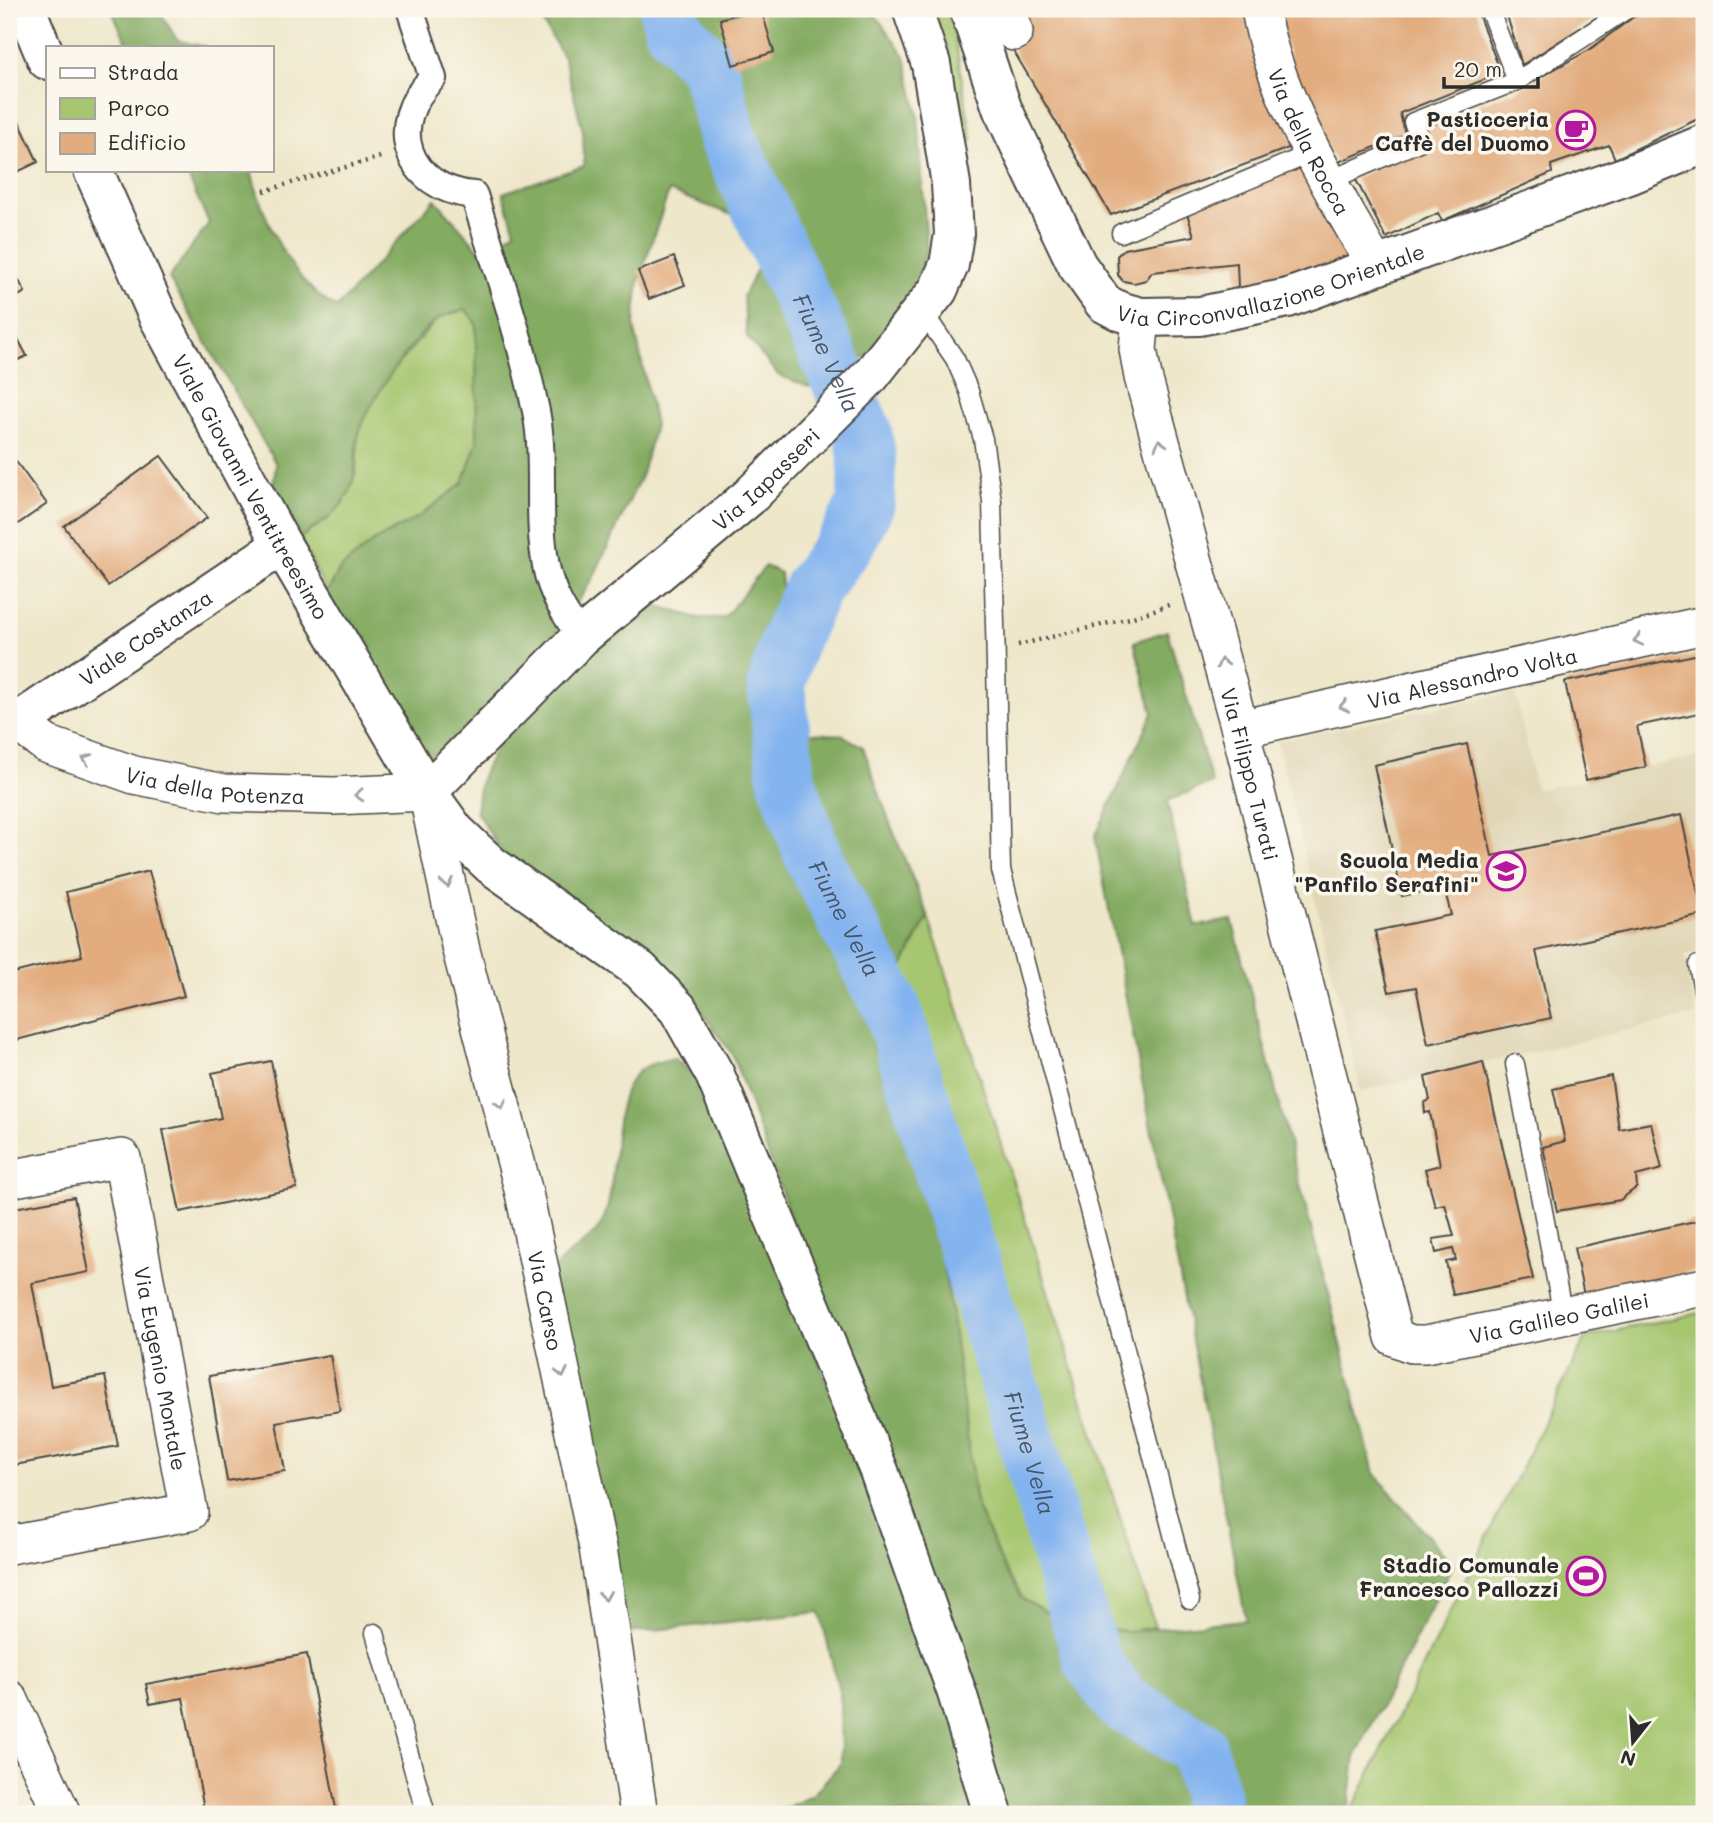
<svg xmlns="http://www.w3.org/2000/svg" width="1713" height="1823" viewBox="0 0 1713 1823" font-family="Mali,sans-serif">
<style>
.built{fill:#e1d7b7}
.green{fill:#a6c66f;stroke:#68784d;stroke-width:2}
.forest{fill:#84ab62;stroke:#586b46;stroke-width:2}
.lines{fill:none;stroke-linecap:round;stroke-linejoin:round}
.river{stroke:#84b4ef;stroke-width:58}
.building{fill:#e2ac7e}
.service-casing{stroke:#484743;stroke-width:21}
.pedestrian-casing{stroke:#484743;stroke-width:30}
.minor-casing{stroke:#484743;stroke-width:40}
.tertiary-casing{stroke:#484743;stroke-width:42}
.path{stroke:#484743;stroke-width:4.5;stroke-dasharray:2 5;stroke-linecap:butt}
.service{stroke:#fff;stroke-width:18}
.pedestrian{stroke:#fff;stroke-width:26}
.minor{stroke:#fff;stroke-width:37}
.tertiary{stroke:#fff;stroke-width:38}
.oneway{stroke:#a0a0a0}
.labels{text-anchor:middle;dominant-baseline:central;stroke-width:7;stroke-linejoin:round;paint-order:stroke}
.poi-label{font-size:21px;font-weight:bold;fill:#2b2b2b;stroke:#fbf7ec;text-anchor:end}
.street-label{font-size:21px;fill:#2b2b2b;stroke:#fbf7ec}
.water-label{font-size:23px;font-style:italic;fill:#465466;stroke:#fbf7ec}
</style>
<rect width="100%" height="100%" fill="#fbf7ec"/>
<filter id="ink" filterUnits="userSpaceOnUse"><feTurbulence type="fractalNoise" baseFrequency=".0143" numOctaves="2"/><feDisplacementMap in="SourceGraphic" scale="14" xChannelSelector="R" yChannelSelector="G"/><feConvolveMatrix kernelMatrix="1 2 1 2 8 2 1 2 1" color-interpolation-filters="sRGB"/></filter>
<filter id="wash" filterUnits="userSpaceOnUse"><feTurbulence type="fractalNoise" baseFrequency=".00686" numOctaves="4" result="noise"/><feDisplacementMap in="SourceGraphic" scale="28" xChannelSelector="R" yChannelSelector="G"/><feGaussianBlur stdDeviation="1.57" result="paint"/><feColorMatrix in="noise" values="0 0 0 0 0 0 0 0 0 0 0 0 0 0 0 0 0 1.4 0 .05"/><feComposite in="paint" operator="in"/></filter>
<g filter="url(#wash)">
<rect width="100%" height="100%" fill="#eee7ca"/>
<polygon class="built" points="1515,692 1536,790 1704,755 1704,951 1684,956 1696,1015 1361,1091 1277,741"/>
<g class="green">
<polygon points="933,9 946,9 953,26 972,140 962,143 947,48"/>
<polygon points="466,309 476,324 477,442 463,483 420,516 373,542 340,569 327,593 300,538 329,518 356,472 358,436 370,404 387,377 438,318"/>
<polygon points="928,916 1155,1627 1128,1631 1071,1627 1023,1599 1003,1566 976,1505 949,1296 929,1199 876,1035 877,1018"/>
<polygon points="1704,1312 1704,1814 1350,1814 1586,1337"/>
</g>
<g class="forest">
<polygon points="111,9 162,9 160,12 177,40 206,47 129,47"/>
<path d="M535 9H871L905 56 918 115 927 251 909 300 867 356 809 387 778 375 747 337 743 296 763 258 740 218 669 191 639 280 634 325 655 425 642 474 591 582 509 699 424 770 327 593 340 569 373 542 420 516 463 483 477 442 476 323 466 309C458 312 448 314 440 318 417 330 363 410 358 437 354 457 358 475 348 495 338 514 317 526 300 538L272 492 276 464 169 278 209 223 185 170H251C263 219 290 282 337 308L435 199 482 253 515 231 503 193 584 166 583 131 564 58Z"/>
<path d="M765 566 780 573 782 591 766 652 810 733 842 735 863 747 889 821 928 916 877 1018 876 1035 929 1199 949 1296 976 1505 1003 1566 1023 1599 1071 1627 1128 1631 1246 1620 1095 837 1153 713 1134 642 1167 631 1212 783 1167 801 1196 926 1232 920 1374 1473 1453 1565 1355 1757 1348 1814H1005L732 1054 676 976 592 913 505 858 476 811C478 799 478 785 483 774 511 704 595 650 652 604L698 618H724Z"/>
<path d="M674 1058 700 1081 879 1504 990 1814H774L813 1795 841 1763 840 1695 820 1612 619 1634 551 1275C564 1251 590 1244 600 1226 623 1188 604 1092 643 1068 651 1063 664 1061 674 1058Z"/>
</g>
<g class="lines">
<path class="river" id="s1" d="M668 9 674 30 710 68 728 139 863 431 867 456 866 503 848 539 813 587 788 644 776 685 787 781 815 861 892 1008 1025 1434 1092 1661 1121 1702 1198 1747 1212 1798 1208 1814"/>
</g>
<g id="blocks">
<g class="building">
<polygon points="756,9 761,9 774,52 733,65 720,19"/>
<polygon points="1019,9 1248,9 1294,146 1111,215 1013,50 1027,36"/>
<polygon points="1274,9 1476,9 1501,73 1400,113 1405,135 1336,163 1306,107"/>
<polygon points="1505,9 1600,9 1602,14 1522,65"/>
<polygon points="1644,9 1704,9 1704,116 1615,159 1609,145 1551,165 1552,173 1442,221 1438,213 1386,238 1355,178 1419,148 1422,126 1517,90 1589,50"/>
<polygon points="9,100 38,162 9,176"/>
<polygon points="1309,163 1359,256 1286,280 1238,288 1237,263 1152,272 1146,280 1134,283 1123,281 1118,275 1117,256 1124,249 1194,236 1186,210"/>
<polygon points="674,257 685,285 649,299 638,271"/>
<polygon points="9,262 25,292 9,301"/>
<polygon points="9,322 27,356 9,364"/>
<polygon points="9,452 47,504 9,530"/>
<polygon points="161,456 207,518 108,586 64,526"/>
<polygon points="1704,653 1704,712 1637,726 1646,767 1586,780 1565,682"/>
<polygon points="1467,744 1492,856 1681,815 1703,915 1536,951 1551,1018 1428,1044 1416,987 1389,992 1375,931 1451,915 1444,887 1402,896 1374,765"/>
<polygon points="149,871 184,996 9,1042 9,974 82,956 66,892"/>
<polygon points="271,1061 297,1188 180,1212 163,1130 221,1118 212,1073"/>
<polygon points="1483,1062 1533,1279 1453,1295 1446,1262 1456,1260 1453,1249 1436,1253 1433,1239 1454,1236 1445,1204 1435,1206 1425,1169 1440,1165 1430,1112 1425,1113 1424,1103 1430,1100 1425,1077"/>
<polygon points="1611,1076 1619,1129 1651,1123 1662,1169 1636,1176 1637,1187 1620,1200 1557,1211 1543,1147 1565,1141 1553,1089"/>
<polygon points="74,1197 89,1272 32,1283 51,1386 105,1376 118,1446 9,1466 9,1209"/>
<polygon points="1704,1219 1704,1269 1584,1295 1574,1248"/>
<polygon points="330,1355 340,1411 276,1422 285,1471 227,1481 209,1376"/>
<polygon points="307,1654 337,1814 205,1814 183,1698 150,1704 146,1684"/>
</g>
</g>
</g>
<g filter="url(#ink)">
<use href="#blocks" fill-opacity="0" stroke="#484743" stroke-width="2"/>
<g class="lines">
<defs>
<g id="service">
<polyline points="1489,9 1517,81"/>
<polyline points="1328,181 1421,141 1413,122 1517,81 1627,9"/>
<polyline points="1121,233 1312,153"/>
<polyline points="923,312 955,359 969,391 983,439 992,501 1001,870 1190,1600"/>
<polyline points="1704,964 1698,965 1704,995"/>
<polyline points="1515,1064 1563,1316"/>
<polyline points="375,1633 426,1814"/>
</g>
<path id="pedestrian" d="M410 9 433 78C384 125 407 189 474 195 496 266 521 338 536 411 546 462 536 515 546 566 551 593 565 615 581 637"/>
<g id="minor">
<polyline points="1008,9 1014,32"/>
<path id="s2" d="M1260 9C1276 101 1330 184 1375 265"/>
<path id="s3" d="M1141 317 1138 349 1143 377 1240 729 1394 1337 1411 1344H1426L1704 1287"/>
<path id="s4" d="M17 722 46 744 134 775 224 793 333 796 427 792 461 950 524 1193 598 1548 639 1814"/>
<path id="s5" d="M1240 729 1704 625"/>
<path id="s6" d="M9 1179 122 1158 189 1512 9 1545"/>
<polyline points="9,1699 62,1814"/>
</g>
<g id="tertiary">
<polyline points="26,9 47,60"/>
<path id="s7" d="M969 9 1002 108 1077 265 1104 303 1119 311 1141 317 1200 316 1288 298 1629 175 1704 144"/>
<path id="s8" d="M93 170 158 316 282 545 427 792 455 831 491 865 640 970 678 1009 715 1075 879 1471 957 1693 993 1814"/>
<path id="s9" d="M9 728 282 545"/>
<path id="s10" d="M427 792 581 637 749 497 871 375 938 290 949 265 954 234 951 184 931 64 912 9"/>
</g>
</defs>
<use href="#service" class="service-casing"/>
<use href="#pedestrian" class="pedestrian-casing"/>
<use href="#minor" class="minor-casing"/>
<use href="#tertiary" class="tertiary-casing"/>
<g class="path">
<polyline points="264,191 384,156"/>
<polyline points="1018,645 1130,618 1172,604"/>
</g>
<use href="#service" class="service"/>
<use href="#pedestrian" class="pedestrian"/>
<use href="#minor" class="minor"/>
<use href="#tertiary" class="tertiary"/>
</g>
<defs><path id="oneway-chevron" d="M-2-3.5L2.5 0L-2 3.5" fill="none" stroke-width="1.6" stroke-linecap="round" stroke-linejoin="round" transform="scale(1.75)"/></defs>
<g class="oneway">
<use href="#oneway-chevron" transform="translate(1160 444) rotate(-105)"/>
<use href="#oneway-chevron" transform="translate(1638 640) rotate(167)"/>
<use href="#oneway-chevron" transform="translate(1222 663) rotate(-105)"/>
<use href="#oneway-chevron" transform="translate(1344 706) rotate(167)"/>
<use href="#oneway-chevron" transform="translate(87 759) rotate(-161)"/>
<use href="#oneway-chevron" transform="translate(359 795) rotate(177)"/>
<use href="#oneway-chevron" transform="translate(447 883) rotate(78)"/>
<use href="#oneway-chevron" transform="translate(501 1104) rotate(76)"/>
<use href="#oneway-chevron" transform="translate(562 1373) rotate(78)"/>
<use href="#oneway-chevron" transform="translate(605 1596) rotate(81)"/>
</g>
</g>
<defs>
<symbol id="cafe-ring" viewBox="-11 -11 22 22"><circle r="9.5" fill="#fbf7ec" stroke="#b5179e" stroke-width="1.5"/><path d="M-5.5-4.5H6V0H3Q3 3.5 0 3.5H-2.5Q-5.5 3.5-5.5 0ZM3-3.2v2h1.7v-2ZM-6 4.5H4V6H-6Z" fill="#b5179e"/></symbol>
<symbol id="school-ring" viewBox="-11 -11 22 22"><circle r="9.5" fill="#fbf7ec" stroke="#b5179e" stroke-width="1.5"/><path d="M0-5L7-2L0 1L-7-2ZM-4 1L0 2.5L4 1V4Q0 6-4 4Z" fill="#b5179e"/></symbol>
<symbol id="stadium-ring" viewBox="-11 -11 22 22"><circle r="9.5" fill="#fbf7ec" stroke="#b5179e" stroke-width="1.5"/><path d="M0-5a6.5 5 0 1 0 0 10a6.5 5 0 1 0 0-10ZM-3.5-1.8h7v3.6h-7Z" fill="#b5179e"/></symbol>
</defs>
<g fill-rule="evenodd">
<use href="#cafe-ring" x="1554" y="108" width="44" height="44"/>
<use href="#school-ring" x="1484" y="849" width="44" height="44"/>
<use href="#stadium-ring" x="1564" y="1554" width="44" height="44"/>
</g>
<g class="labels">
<g class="poi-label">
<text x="1549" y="118">Pasticceria<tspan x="1549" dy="24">Caffè del Duomo</tspan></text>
<text x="1479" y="859">Scuola Media<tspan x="1479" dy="24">"Panfilo Serafini"</tspan></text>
<text x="1559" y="1564">Stadio Comunale<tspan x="1559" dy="24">Francesco Pallozzi</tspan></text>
</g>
<g class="street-label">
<text stroke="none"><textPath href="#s2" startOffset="142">Via della Rocca</textPath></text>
<text stroke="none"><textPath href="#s7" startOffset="499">Via Circonvallazione Orientale</textPath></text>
<text stroke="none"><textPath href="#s10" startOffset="462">Via Iapasseri</textPath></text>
<text stroke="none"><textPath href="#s8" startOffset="354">Viale Giovanni Ventitreesimo</textPath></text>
<text stroke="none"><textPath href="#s9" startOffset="164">Viale Costanza</textPath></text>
<text stroke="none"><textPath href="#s5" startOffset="238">Via Alessandro Volta</textPath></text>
<text stroke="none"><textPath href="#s3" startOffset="472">Via Filippo Turati</textPath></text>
<text stroke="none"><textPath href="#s4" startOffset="212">Via della Potenza</textPath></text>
<text stroke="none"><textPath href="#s4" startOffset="947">Via Carso</textPath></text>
<text stroke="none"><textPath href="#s3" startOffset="1222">Via Galileo Galilei</textPath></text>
<text stroke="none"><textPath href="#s6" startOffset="329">Via Eugenio Montale</textPath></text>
</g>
<g class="water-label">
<text stroke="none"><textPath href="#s1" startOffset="383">Fiume Vella</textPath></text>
<text stroke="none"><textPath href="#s1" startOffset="992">Fiume Vella</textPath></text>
<text stroke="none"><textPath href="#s1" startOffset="1559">Fiume Vella</textPath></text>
</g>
</g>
<rect width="1713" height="1823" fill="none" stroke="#fbf7ec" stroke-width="35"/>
<rect x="46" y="46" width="228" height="126" fill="#fbf7ec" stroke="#a8a59f" stroke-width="2"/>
<rect x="60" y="68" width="35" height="10" fill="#ffffff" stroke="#a8a59f" stroke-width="2"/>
<text x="108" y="80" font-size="21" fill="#2b2b2b">Strada</text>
<rect x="60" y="98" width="35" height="21" fill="#a6c66f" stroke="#a8a59f" stroke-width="2"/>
<text x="108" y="116" font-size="21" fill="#2b2b2b">Parco</text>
<rect x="60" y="133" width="35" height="21" fill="#e2ac7e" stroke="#a8a59f" stroke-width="2"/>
<text x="108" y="150" font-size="21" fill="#2b2b2b">Edificio</text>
<g transform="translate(1633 1742) rotate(197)" stroke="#fbf7ec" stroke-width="5" paint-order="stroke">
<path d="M0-5L12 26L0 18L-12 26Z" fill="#2b2b2b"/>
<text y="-10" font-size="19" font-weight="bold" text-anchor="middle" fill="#2b2b2b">N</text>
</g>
<path d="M1444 77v10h94v-10" fill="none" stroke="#2b2b2b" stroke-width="3.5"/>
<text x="1454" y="77" font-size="21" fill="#2b2b2b" stroke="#fbf7ec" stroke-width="5" paint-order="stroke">20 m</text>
</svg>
